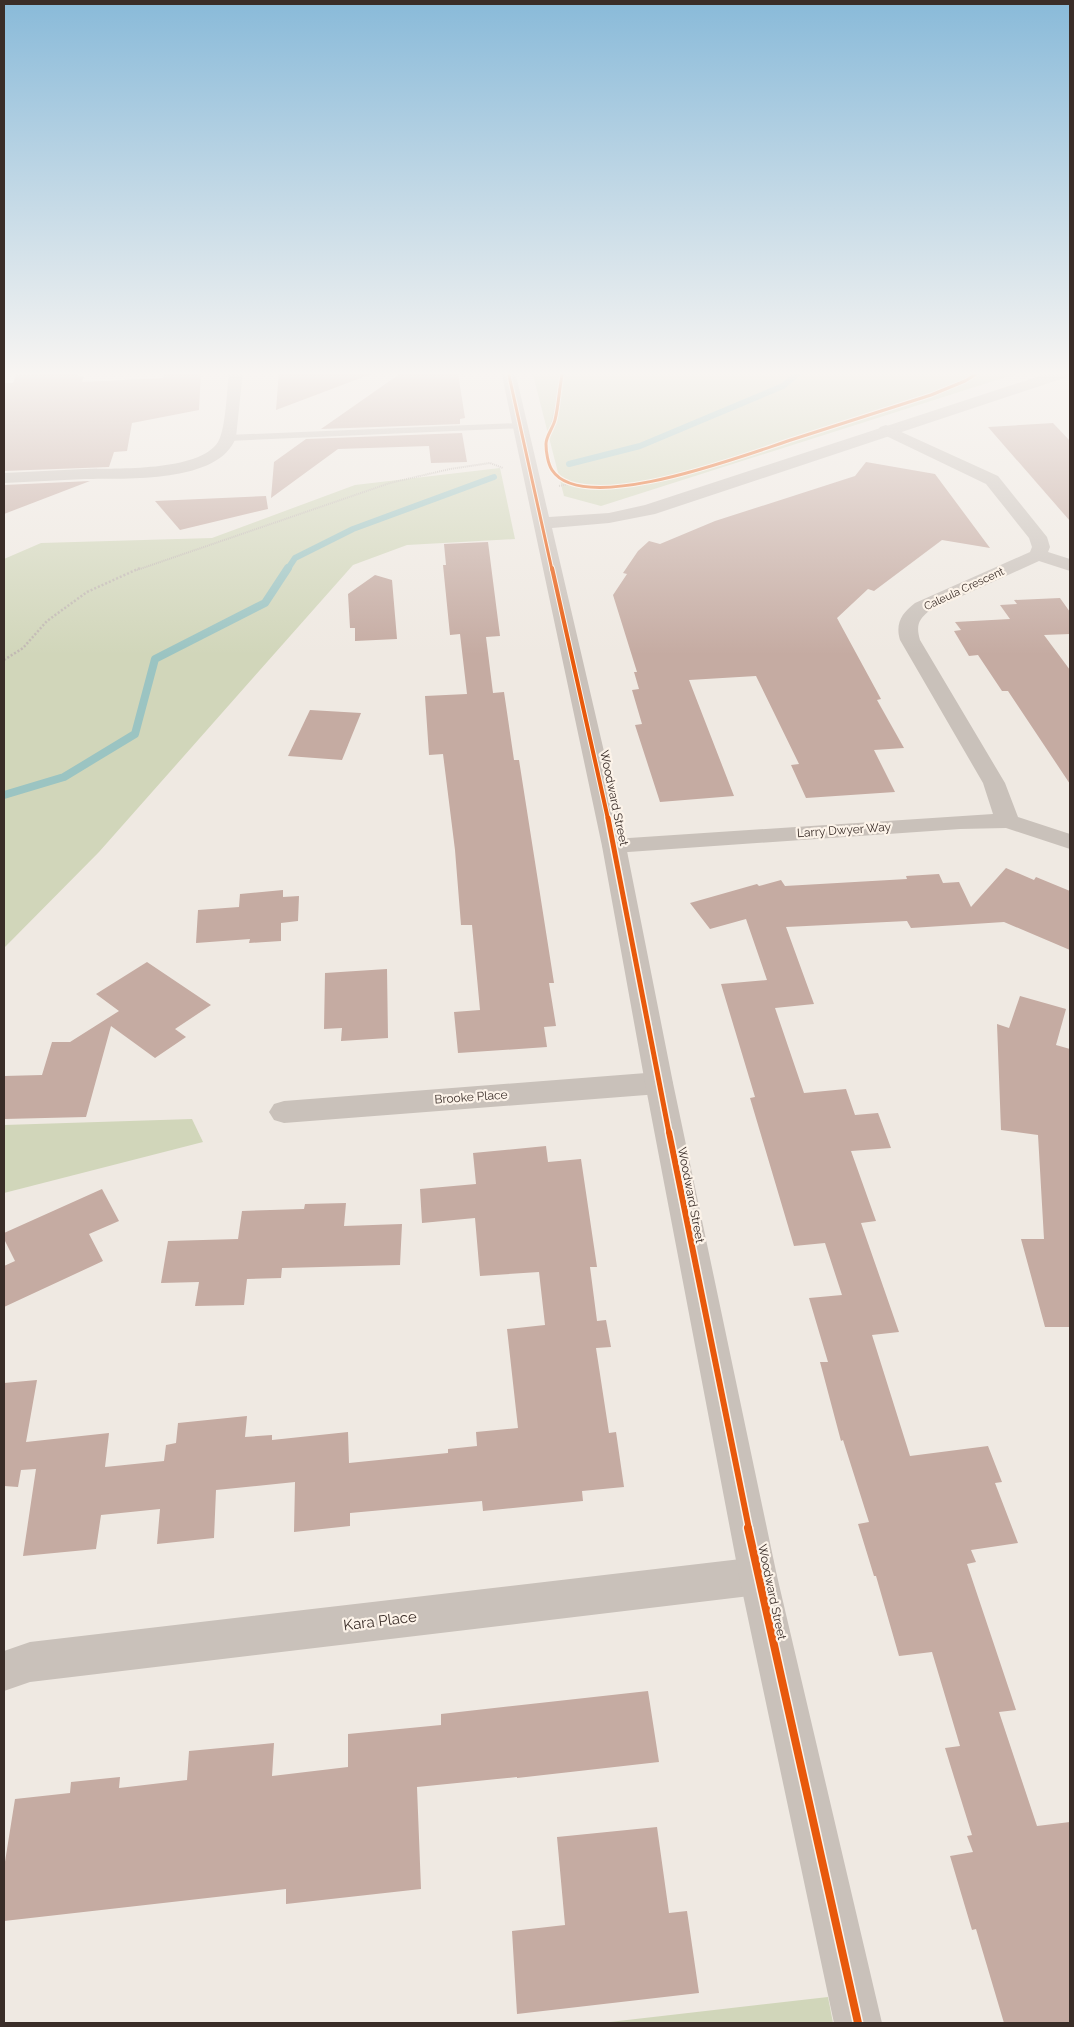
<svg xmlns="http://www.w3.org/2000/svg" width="1074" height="2027" viewBox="0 0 1074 2027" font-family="Raleway,sans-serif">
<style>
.green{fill:#d1d6ba}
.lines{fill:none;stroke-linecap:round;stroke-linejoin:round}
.stream-far1{stroke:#9bc4c2;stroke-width:6}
.stream{stroke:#9bc4c2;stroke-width:8}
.building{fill:#c5aba2}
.path-far1{stroke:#c1b9b3;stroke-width:2;stroke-dasharray:1 1;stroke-linecap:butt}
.path{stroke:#c1b9b3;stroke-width:2.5;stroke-dasharray:2 2;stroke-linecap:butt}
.service{fill:#c9c1ba;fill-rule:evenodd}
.minor{fill:#c9c1ba;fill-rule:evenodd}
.tertiary{fill:#c9c1ba;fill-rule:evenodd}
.cycleway-far4-casing{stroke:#fcf3e9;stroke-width:5}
.cycleway-far3-casing{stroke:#fcf3e9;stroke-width:6}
.cycleway-far2-casing{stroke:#fcf3e9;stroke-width:8}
.cycleway-far1-casing{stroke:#fcf3e9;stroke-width:9}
.cycleway-casing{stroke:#fcf3e9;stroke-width:11}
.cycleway-far4{stroke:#e8590c;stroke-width:3}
.cycleway-far3{stroke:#e8590c;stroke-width:4}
.cycleway-far2{stroke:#e8590c;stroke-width:5}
.cycleway-far1{stroke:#e8590c;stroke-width:6}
.cycleway{stroke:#e8590c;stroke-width:8}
.labels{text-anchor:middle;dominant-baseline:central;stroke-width:4.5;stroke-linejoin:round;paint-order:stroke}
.far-street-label{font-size:11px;fill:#3a2d28;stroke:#fcf3e9}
.street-label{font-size:12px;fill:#3a2d28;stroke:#fcf3e9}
.near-street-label{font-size:15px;fill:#3a2d28;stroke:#fcf3e9}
</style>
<rect width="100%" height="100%" fill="#efe9e2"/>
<g class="green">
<polygon points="532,371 1025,371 601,506 564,496"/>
<polygon points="500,468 515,539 407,545 353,565 99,852 4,948 4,559 41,543 212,538 355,485"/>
<polygon points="192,1119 203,1142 4,1193 4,1125"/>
<polygon points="828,1997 833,2023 601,2023"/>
</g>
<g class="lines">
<g class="stream-far1">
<polyline points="569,464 640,446 783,386 801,371"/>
<polyline points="287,570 295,558 353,529 494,477"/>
</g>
<polyline class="stream" points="4,795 64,777 135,734 155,659 265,603 288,568"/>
</g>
<g class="building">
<polygon points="48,371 80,371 78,376 84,376 82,382 163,378 164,371 201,371 199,410 132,423 127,451 114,452 109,467 4,471 4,383 13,383 16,375 47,374"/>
<polygon points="279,371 373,371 374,373 276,410"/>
<polygon points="449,371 449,373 458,373 465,418 460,419 460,424 321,429 401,373"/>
<polygon points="1053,423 1070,441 1070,521 988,427"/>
<polygon points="462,433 467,462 431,463 429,446 338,449 271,498 274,462 306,439"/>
<polygon points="866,462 935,474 990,548 942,540 874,591 868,589 837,618 881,699 877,700 904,748 874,750 895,792 806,798 791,765 799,764 756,676 689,680 734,796 660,802 635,725 642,724 632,690 639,689 634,672 637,672 613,595 627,574 623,573 638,551 649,541 660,544 715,521 855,476"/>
<polygon points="90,481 4,514 4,485"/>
<polygon points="266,496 268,509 180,530 155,501"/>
<polygon points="488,542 500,636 486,637 493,693 504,692 514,760 519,760 554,983 549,983 556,1026 544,1027 547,1047 458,1053 454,1012 480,1010 472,925 461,925 455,850 443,754 429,755 425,696 467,694 460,634 450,635 443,565 446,565 444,544"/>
<polygon points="375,575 392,580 397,639 355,641 355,628 350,628 348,594"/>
<polygon points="1060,598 1070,612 1070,634 1044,635 1070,670 1070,784 1008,691 1002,691 978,655 969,656 954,631 961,630 955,622 1010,619 1000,605 1017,604 1014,600"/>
<polygon points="310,710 361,713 342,760 288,756"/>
<polygon points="1006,868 1034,880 1036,877 1070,891 1070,950 1004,922 911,928 907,921 786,927 814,1004 775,1008 804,1093 846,1089 855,1115 878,1113 891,1148 851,1151 876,1221 861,1223 899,1332 872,1335 910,1456 988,1446 1002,1482 995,1483 1018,1543 971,1550 976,1562 967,1564 1016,1710 999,1712 1037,1826 1070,1822 1070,2023 1004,2023 976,1929 972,1930 950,1856 973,1852 967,1836 972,1835 945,1748 960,1746 932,1652 899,1656 876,1576 874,1576 858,1524 869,1522 843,1440 841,1441 820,1362 828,1362 809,1298 842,1295 825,1243 794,1246 750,1098 755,1097 721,984 767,980 746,919 710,929 690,903 757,884 759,886 781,880 785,886 907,879 906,876 939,874 943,883 959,882 971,907"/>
<polygon points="283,890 283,897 299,896 298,921 281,923 281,941 249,943 250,939 196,943 198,910 239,907 240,894"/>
<polygon points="147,962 211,1005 175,1029 186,1037 155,1058 111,1026 86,1117 4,1119 4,1076 42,1075 52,1042 70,1042 119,1011 96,994"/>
<polygon points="387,969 388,1038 341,1041 342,1028 324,1029 325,973"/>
<polygon points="1020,996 1066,1009 1056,1045 1070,1049 1070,1327 1045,1327 1021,1239 1044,1239 1038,1135 1001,1130 997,1024 1009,1028"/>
<polygon points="546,1146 548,1162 581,1159 597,1267 590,1267 597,1321 606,1320 611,1347 596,1348 609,1433 616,1432 624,1487 582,1491 583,1501 483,1511 482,1501 350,1513 350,1526 294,1532 295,1482 216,1490 214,1538 157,1544 160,1509 101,1515 96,1549 23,1556 36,1469 21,1470 18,1487 4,1486 4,1383 37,1380 26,1442 109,1433 105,1467 164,1461 166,1445 176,1443 178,1423 247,1416 245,1437 272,1435 272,1440 348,1432 349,1463 448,1453 448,1449 477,1446 476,1432 518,1428 507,1329 545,1325 539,1272 480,1276 475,1218 422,1223 420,1189 476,1184 473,1153"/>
<polygon points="102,1189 119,1221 89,1234 103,1261 4,1307 4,1266 15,1261 4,1239 4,1233"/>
<polygon points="346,1203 344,1226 402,1224 400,1265 282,1268 281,1278 247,1279 244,1305 195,1306 199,1282 161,1283 168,1241 238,1239 242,1211 304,1209 305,1204"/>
<polygon points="648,1691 659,1762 517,1778 517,1777 417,1787 421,1889 286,1904 286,1889 4,1921 4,1868 15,1799 70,1793 71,1782 120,1777 119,1788 187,1780 189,1751 274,1743 272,1776 348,1767 348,1734 441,1725 441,1714"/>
<polygon points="657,1827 669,1913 687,1911 699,1993 517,2014 512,1931 565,1925 557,1837"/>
</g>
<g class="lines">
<g class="path-far1">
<polyline points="971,378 981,371"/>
<polyline points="549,436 563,371"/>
<path d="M558 476C585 492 617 487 647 484"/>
<polyline points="559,486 574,483"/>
<polyline points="137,570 390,483 450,469 490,463 503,468"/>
</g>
<polyline class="path" points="4,660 23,648 47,621 87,592 140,568"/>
<polygon class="service" points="519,423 523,424 523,428 228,441 223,438 228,435"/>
<g class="minor">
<path d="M229 371H243L236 437C220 484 125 478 85 479 58 480 31 482 4 483V473C31 472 57 470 84 469 116 468 199 472 218 442 226 429 227 388 229 371Z"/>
<path d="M886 425 998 476 1047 537 1050 547 1048 552 1070 559V571L1039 561 929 611C918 620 916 626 920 640L1005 783 1018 817 1070 834V849L1006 828 960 829 614 853 605 851 602 846 605 841 614 839 993 814 983 783 900 640C895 623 902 613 915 603L1030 552 1032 547 1029 538 986 484 880 433 878 430 880 427Z"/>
<polygon points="659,1072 669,1076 673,1083 669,1090 659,1094 284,1123 274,1120 269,1112 274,1104 284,1101"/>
<polygon points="758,1557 772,1563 777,1576 772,1589 758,1595 30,1682 4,1691 4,1651 30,1642"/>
</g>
<polygon class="tertiary" points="501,371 515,371 549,517 609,513 645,505 1055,371 1070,371 1070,376 655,514 609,523 552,528 626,846 673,1083 777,1576 882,2023 834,2023 739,1576 645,1083 602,846"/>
<defs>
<g id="cycleway-far4">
<polyline points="508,371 552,570"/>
<path d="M563 371C559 387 559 404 555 420 553 428 546 436 546 444 546 452 548 464 552 470 583 518 750 453 794 439 840 424 885 410 931 395L965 381 981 371"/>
</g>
<polyline id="cycleway-far3" points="552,568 608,819"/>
<polyline id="cycleway-far2" points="608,818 669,1133"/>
<polyline id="cycleway-far1" points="669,1132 749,1529"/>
<polyline id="cycleway" points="748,1528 858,2023"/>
</defs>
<use href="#cycleway-far4" class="cycleway-far4-casing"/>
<use href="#cycleway-far3" class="cycleway-far3-casing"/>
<use href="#cycleway-far2" class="cycleway-far2-casing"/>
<use href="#cycleway-far1" class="cycleway-far1-casing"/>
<use href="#cycleway" class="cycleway-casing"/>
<use href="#cycleway-far4" class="cycleway-far4"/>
<use href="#cycleway-far3" class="cycleway-far3"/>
<use href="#cycleway-far2" class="cycleway-far2"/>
<use href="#cycleway-far1" class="cycleway-far1"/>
<use href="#cycleway" class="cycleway"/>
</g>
<linearGradient id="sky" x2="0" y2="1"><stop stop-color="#89bad9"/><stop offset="0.57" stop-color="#f8f5f2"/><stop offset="1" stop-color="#f8f5f2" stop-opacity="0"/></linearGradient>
<rect width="1074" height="655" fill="url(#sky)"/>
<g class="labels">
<g class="far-street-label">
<text transform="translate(964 589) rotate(-25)">Caleula Crescent</text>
</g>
<g class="street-label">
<text transform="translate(614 798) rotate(78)">Woodward Street</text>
<text transform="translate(844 830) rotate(-4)">Larry Dwyer Way</text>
<text transform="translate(471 1097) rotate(-4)">Brooke Place</text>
<text transform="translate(691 1195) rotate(79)">Woodward Street</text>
<text transform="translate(772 1592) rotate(78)">Woodward Street</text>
</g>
<g class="near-street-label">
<text transform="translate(380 1621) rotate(-7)">Kara Place</text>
</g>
</g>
<rect width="1074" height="2027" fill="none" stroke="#3a2d28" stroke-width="10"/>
</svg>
